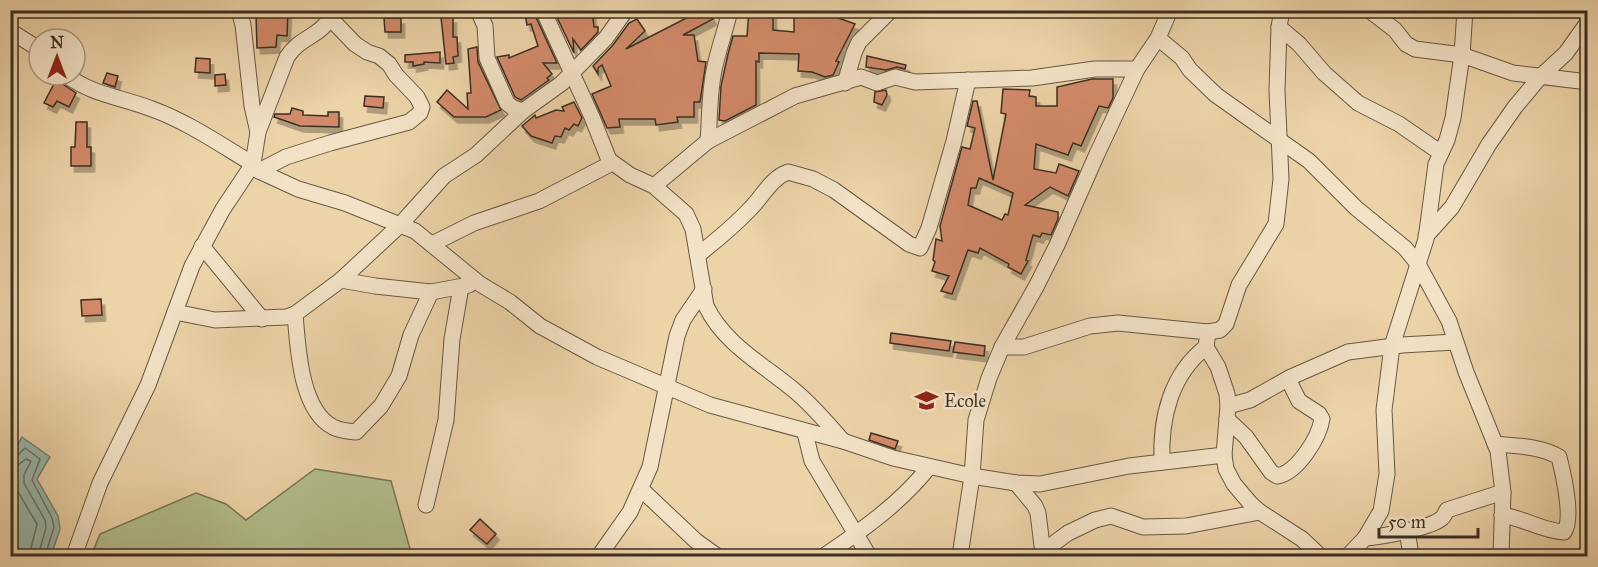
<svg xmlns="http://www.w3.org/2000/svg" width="1598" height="567" viewBox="0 0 1598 567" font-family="'IM FELL Great Primer',serif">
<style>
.green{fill:#b3be8c;stroke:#777658;stroke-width:1.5}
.water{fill:#99b7ac;stroke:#738175;stroke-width:1.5}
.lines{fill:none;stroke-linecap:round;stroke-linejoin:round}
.shore{stroke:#6a7368;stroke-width:1.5}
.building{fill:#d38a6b;stroke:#3b2f23;stroke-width:1.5;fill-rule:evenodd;filter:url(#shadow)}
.minor-casing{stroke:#685844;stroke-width:17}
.minor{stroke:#f3e2c6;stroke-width:15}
.labels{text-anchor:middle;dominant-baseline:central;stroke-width:5;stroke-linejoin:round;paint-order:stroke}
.poi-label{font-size:18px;fill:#3b2f23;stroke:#f3e2c6;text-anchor:start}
</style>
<defs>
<filter id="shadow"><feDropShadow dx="3.5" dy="6" stdDeviation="0" flood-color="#0004"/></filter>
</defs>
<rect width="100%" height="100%" fill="#edd3a8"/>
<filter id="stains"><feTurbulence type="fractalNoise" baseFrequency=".00333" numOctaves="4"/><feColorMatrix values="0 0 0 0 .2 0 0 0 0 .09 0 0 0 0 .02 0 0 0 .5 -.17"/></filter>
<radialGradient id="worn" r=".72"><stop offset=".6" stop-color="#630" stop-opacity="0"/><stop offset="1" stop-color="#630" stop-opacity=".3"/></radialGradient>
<polygon class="green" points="315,469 391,481 412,556 91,556 100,534 196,493 226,504 246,520"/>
<polygon class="water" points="22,437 50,457 37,479 58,516 60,529 51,556 14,556 11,555 11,457"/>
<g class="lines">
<g class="shore">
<polyline points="10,459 16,457 25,448 40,459 32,480 52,518 54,527 45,556"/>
<polyline points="10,466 18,465 26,459 31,461 24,475 24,483 45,520 46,528 38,556"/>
<polyline points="10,475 15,477 17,490 37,524 29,556"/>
</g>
</g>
<g class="building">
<polygon points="258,10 288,10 287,36 277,35 276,47 257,48 256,16 258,16"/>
<polygon points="592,10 594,27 598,27 598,32 581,50 573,39 574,53 554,11"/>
<polygon points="702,10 708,10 713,19 683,35 694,35 698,61 706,62 700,102 694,102 694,117 677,117 678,122 656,125 655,119 619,119 620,127 607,128 592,94 611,86 602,65 598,68 598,74 593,66 613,45 629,23 637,19 645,31 626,49"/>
<polygon points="749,10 773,10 773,30 794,32 794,10 831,10 830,15 855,24 836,61 839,62 833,75 825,77 812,72 798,71 799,54 759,53 759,62 756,61 756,105 725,121 719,120 721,86 728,54 733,36 747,36"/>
<polygon points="534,13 557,63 543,63 552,74 547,78 549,80 521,100 515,97 497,57 509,55 509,58 538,46 531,24 527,25 525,14"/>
<polygon points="441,17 453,17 453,37 457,37 458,56 453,57 454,63 446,64"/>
<polygon points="384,18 401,18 401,32 385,32"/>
<polygon points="477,47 478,62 501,110 486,117 454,117 437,102 447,90 468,109 467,93 471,93 468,49"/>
<polygon points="440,52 440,63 424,62 424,64 413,66 413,62 405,62 405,55"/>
<polygon points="867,56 906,65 905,69 897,67 886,70 866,67"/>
<polygon points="196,58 210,59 210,73 195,72"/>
<polygon points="107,73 118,76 115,87 103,83"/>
<polygon points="225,74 226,85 215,86 215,75"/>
<polygon points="57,78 61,83 76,93 69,107 57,101 53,107 44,103"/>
<path d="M1092 79H1113V98L1108 108 1099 106 1081 146 1073 143 1068 155 1036 144 1034 169 1056 173 1059 164 1079 171 1068 196 1050 187 1025 205 1058 212V219L1051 235 1042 233 1040 237 1033 235 1026 260 1028 261 1021 274 1008 267 1009 264 980 248 978 253 968 250 952 294 941 291 949 276 932 271 935 262 933 260 936 239 942 241 940 226 962 147 970 149 975 128 967 126 973 101H977L993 180 1006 114 1001 113 1003 89 1030 90 1029 96 1036 97V106H1057V87ZM979 178 1013 193 1008 215 1005 214 1002 220 968 205 971 188H976Z"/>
<polygon points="886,90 887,95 882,105 874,102 875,92"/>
<polygon points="365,96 384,97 383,108 364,106"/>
<polygon points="574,102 582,118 578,126 574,124 569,130 565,128 561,137 555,136 552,143 531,136 522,126 535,115 536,118 556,110 564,111 562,107"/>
<polygon points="292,108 303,111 303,115 328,116 328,112 339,112 339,127 300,126 274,117 275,114 290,114"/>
<polygon points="76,122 87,122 87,147 91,147 91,166 71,166 71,147 75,147"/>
<polygon points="101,299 102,315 82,316 81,300"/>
<polygon points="891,333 951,341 949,351 890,343"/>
<polygon points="955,342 985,346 984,356 953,352"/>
<polygon points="871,433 898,441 895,449 869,440"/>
<polygon points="480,519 496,534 487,544 470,530"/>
</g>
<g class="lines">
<defs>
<g id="minor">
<polyline points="239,10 243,25 252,106 258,132"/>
<polyline points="478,10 485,26 487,58 507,103 513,108 523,111"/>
<path d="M543 10 592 117 609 160 630 175 654 186 686 214 693 229 706 306C724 344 764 365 795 391 813 406 828 424 843 441"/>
<polyline points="1282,10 1279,27 1277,91 1281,179 1276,224 1239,285 1226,324 1220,330 1208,332 1206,347 1218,367 1227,394 1228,406 1224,455 1226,469 1234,484 1250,503 1260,512 1302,539 1320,556"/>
<polyline points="1369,10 1395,30 1406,44 1415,49 1462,55 1513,73 1588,82"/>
<polyline points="1279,27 1299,44 1324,73 1358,103 1399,124 1441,153"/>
<polyline points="10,31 39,49"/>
<polyline points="1158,38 1182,58 1190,70 1216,95 1309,161 1356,208 1405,248 1418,264 1449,321 1466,372 1498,451 1503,492 1501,556"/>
<path d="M66 75C93 95 121 97 152 109 188 122 221 145 253 164L259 171 298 189 345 203 415 231 480 284 510 302 540 326 597 357 710 405 843 441 893 458 972 476 1016 483 1040 484 1129 466 1224 455"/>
<polyline points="845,83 854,53 859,42 891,10"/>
<path d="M708 141C710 116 709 90 715 66 719 47 726 29 730 10"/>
<polyline points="259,171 286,157 330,143 409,122 420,113 422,107 417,97 396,75 389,64 379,56 367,52 355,44 331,19"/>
<polyline points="654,186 708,141 795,96 861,77 877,83 895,77 915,82 1032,78 1095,69 1137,69"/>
<polyline points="1426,236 1452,207 1489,144 1515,107 1540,77 1566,53 1588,22"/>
<polyline points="432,244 474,223 539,201 612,163"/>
<polyline points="202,246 262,319"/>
<path d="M698 255C717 240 735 225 751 208 763 196 771 178 788 172L813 179 834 190 909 244 920 248 929 228 954 141 968 80"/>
<polyline points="341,280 375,286 431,292 469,285"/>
<polyline points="175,312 215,320 286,317 295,314 341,280 400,225 444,176 476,155 523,111 562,83 606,38 626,10"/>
<path d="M295 314C298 347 300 410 333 427 340 431 349 431 356 432L381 406 399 376 411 335 431 292"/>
<polyline points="1002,347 1024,347 1090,326 1118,323 1208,332"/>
<polyline points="1228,406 1250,400 1291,377 1348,352 1402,345 1455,342"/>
<path d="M1227 419 1246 437 1271 472 1277 476C1297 473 1319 438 1322 419L1319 414 1299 401 1288 379"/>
<polyline points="805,433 812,461 869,556"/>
<path d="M1495 444C1516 446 1541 446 1559 457 1563 473 1574 519 1564 532 1542 531 1524 518 1502 515"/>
<path d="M1162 462C1160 418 1171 374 1206 347"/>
<polyline points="1016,483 1035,506 1038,513 1043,554"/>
<polyline points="642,490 696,541 717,556"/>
<polyline points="426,505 446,420 452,339 461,287"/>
<polyline points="1407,530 1411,556"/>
<path d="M1365 538C1380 537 1432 528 1442 518 1444 517 1446 511 1447 510L1503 492"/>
<path d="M74 556 100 483 148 385 192 266 223 209 253 164 258 132 287 57C302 34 323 38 334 10"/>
<polyline points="599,556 630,512 650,467 677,336 683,320 704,289"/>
<path d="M824 556C861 531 901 503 929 467"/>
<polyline points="960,556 972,476 976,420 989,378 1002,347 1037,285 1057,245 1097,154 1137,69 1158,38 1170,10"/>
<polyline points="1040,556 1053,544 1068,533 1095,520 1111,516 1143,527 1186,526 1260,512"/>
<polyline points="1348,556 1365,538 1381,511 1387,474 1384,410 1392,346 1426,239 1436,164 1447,140 1453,118 1462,55 1465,10"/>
</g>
</defs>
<use href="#minor" class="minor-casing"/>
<use href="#minor" class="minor"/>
</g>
<defs>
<symbol id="school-bare" viewBox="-9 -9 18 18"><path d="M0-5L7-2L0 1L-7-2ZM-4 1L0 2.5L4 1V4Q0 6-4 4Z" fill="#8f2418" stroke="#f3e2c6" stroke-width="2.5" paint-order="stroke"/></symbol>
</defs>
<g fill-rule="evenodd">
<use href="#school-bare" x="910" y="384" width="33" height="33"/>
</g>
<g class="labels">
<g class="poi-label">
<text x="944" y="401">Ecole</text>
</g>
</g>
<rect width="1598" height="567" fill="none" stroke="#edd3a8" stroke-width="36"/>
<rect x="12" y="12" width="1574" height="543" fill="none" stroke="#3b2f23" stroke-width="3"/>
<rect x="18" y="18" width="1562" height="531" fill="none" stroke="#3b2f23" stroke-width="1.5"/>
<g transform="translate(57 57)"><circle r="28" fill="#f3e2c6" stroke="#a99a85" stroke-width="1.5"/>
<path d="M0-4.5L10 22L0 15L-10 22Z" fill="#8f2418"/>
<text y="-9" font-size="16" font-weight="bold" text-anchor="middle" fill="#3b2f23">N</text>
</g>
<path d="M1379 528v9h99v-9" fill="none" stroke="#3b2f23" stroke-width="3"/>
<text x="1388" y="528" font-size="18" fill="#3b2f23" stroke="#f3e2c6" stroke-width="4.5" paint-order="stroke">50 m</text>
<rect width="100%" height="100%" filter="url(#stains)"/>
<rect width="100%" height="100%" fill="url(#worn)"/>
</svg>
